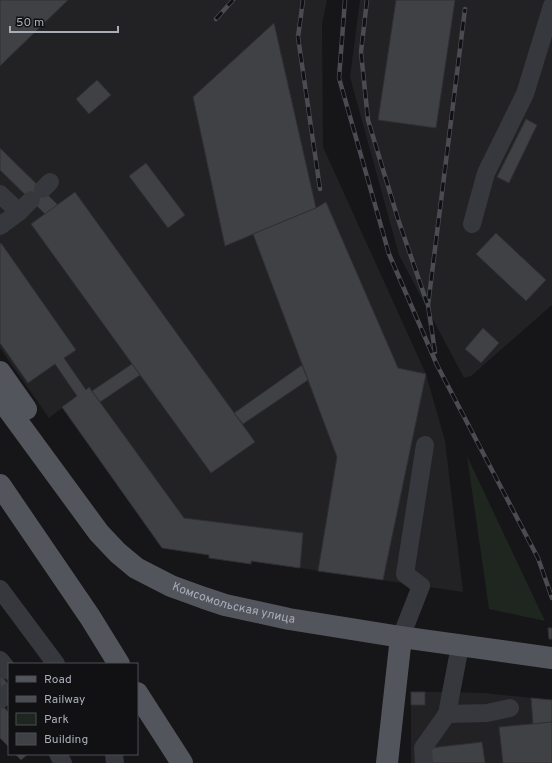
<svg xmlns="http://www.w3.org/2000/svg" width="552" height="763" viewBox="0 0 552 763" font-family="Overpass,sans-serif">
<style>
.built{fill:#222225}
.green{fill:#1e261f}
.building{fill:#404145;stroke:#303034}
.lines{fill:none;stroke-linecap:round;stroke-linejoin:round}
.minor{stroke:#37383d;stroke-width:18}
.major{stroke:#53555c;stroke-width:22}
.rail-casing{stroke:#4a4c52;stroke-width:4.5}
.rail{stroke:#111113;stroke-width:3;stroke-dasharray:9;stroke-linecap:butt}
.labels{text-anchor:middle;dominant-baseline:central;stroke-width:3;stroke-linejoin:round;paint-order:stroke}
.street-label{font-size:12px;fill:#a8adb8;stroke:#111113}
</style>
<rect width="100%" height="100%" fill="#161618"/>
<g class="built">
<polygon points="0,0 327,0 322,24 323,147 426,374 445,441 463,592 252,561 251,564 209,558 209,555 162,548 62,408 49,418 0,348"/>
<polygon points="360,0 552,0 552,305 471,376 464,378 399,255 350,77"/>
<polygon points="411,692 452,692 484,693 552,700 552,763 411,763"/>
</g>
<polygon class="green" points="467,456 545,621 489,609"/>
<g class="building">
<polygon points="0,0 68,0 0,66"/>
<polygon points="396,0 455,0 436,128 378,120"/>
<polygon points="274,23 316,208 225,246 193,97"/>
<polygon points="97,80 111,95 89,114 76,99"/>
<polygon points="526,119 537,125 509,183 497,177"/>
<polygon points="0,148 58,205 45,214 0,170"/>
<polygon points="146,163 185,215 168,228 129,176"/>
<polygon points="75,192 255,442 211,473 31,224"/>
<polygon points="326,202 398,368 426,374 383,580 318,571 337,457 253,234 316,208"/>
<polygon points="496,233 546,280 526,301 476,254"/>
<polygon points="1,243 76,350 64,358 86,390 89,387 184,518 303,533 300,568 251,561 251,564 209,558 209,555 162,548 62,407 77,396 55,364 28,383 0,343 0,244"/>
<polygon points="483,328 499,343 481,363 465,349"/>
<polygon points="132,364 140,375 100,402 92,391"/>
<polygon points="302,365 308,380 243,424 234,413"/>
<polygon points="548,628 552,628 552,639 549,639"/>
<polygon points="0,674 8,684 0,691"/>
<rect x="411" y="692" width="14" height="13"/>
<polygon points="531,698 552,700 552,722 533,724"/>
<polygon points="3,706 9,713 9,747 0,738 0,709"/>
<polygon points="552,722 552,763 503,763 499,727"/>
<polygon points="482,742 485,763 432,763 430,748"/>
<polygon points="15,754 28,754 21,760"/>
</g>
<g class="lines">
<g class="minor">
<polyline points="43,189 50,182"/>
<polyline points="0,194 19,212"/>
<polyline points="472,224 486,173 525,94 552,6"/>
<polyline points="0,226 19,212 31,200"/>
<polyline points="0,589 56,664"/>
<polyline points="401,637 421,586 405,574 425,445"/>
<polyline points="0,660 9,671"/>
<polyline points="0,700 9,692"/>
<polyline points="447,714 487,713 510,708"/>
<polyline points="58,754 63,763"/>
<polyline points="114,754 115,763"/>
<polyline points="424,763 423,748 447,714 460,646"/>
</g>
<g class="major">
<polyline points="0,372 26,409"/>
<path id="s1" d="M0 398 99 533 118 553 136 568 171 586 204 598 225 605 289 619 401 637 552 658"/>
<polyline points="0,485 90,617 119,664"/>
<polyline points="137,693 182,763"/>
<polyline points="387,763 401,637"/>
</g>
<defs>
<g id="rail">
<polyline points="303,0 298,37 320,189"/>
<polyline points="345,0 339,78 389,254 437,365 538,558 552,598"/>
<polyline points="367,0 361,52 368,120 398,219 427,303"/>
<polyline points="216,19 233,0"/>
<polyline points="435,352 428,305 465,9"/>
</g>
</defs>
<use href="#rail" class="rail-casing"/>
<use href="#rail" class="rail"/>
</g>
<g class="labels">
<g class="street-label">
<text stroke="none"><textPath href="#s1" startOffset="323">Комсомольская улица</textPath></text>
</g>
</g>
<rect x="8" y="663" width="130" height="92" fill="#111113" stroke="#4d4f55"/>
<rect x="16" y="676" width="20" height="6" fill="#53555c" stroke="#4d4f55"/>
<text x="44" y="683" font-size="12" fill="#a8adb8">Road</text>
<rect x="16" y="696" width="20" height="6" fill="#4a4c52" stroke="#4d4f55"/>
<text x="44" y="703" font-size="12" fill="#a8adb8">Railway</text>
<rect x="16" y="713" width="20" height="12" fill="#1e261f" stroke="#4d4f55"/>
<text x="44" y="723" font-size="12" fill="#a8adb8">Park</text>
<rect x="16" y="733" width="20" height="12" fill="#404145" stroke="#4d4f55"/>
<text x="44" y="743" font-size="12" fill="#a8adb8">Building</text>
<path d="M10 26v6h108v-6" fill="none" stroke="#a8adb8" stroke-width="2"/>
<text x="16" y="26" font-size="12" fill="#a8adb8" stroke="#111113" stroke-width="3" paint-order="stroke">50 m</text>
</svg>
